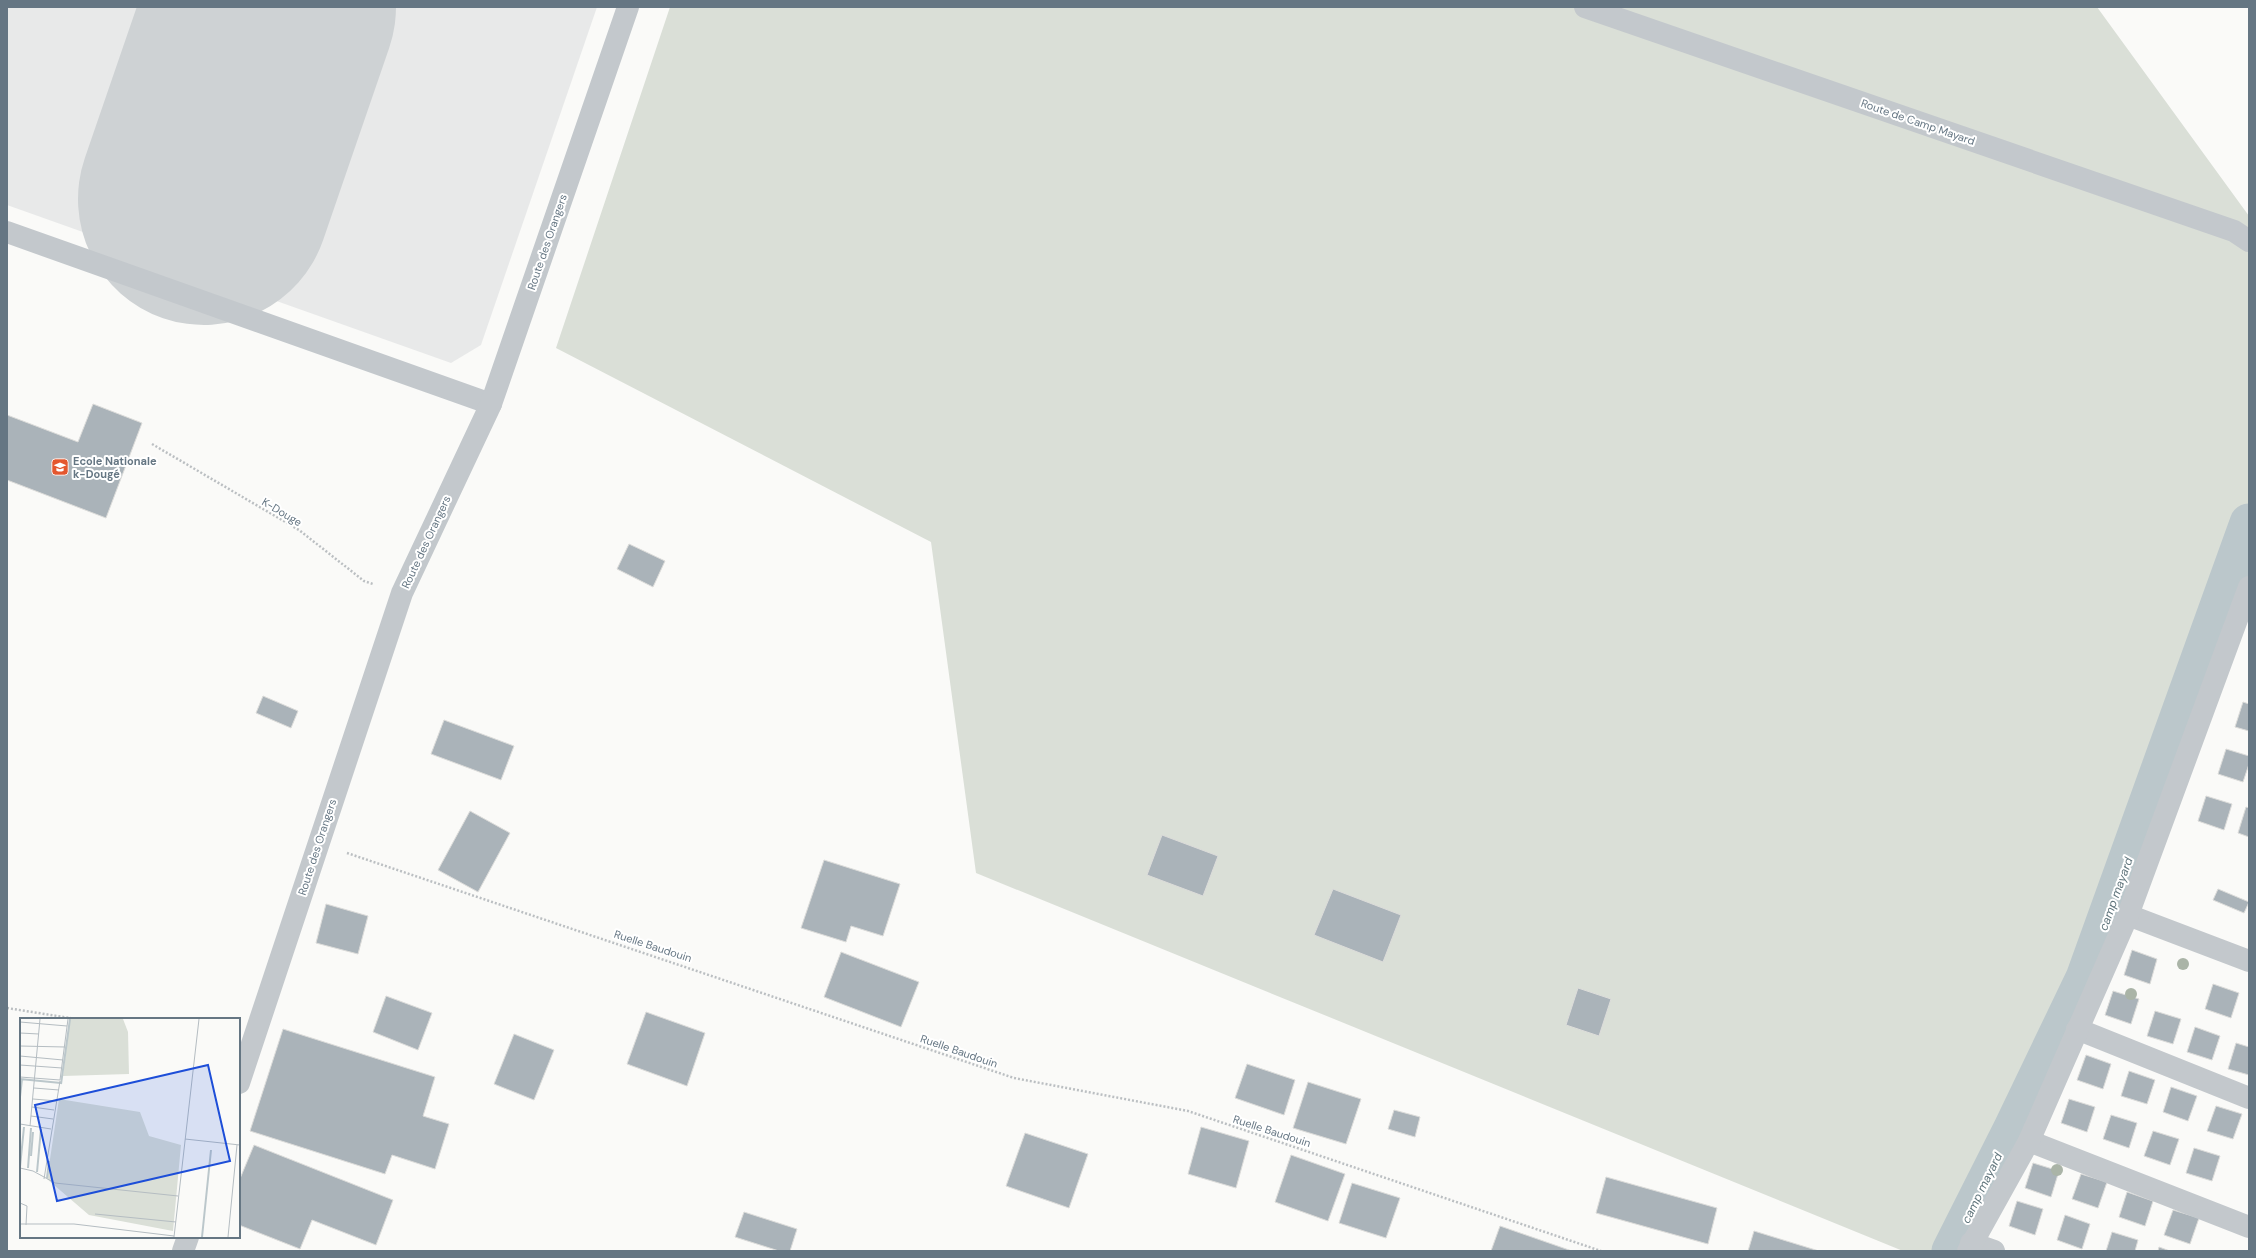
<svg xmlns="http://www.w3.org/2000/svg" width="2256" height="1258" viewBox="0 0 2256 1258" font-family="'DM Sans',sans-serif">
<style>
.built{fill:#e8e9e9}
.green{fill:#dadfd7}
.lines{fill:none;stroke-linecap:round;stroke-linejoin:round}
.canal{stroke:#bbc7cb;stroke-width:39}
.runway{stroke:#ced2d4;stroke-width:252}
.building{fill:#aab3b9;stroke:#dcdcda}
.path{stroke:#bbbfc2;stroke-width:2.5;stroke-dasharray:2 2;stroke-linecap:butt}
.minor{stroke:#c3c8cc;stroke-width:22}
.tree{fill:#aab4a7}
.labels{text-anchor:middle;dominant-baseline:central;stroke-width:4;stroke-linejoin:round;paint-order:stroke}
.street-label{font-size:11px;fill:#657683;stroke:#fff}
.poi-label{font-size:11px;font-weight:bold;fill:#657683;stroke:#fff;text-anchor:start}
.water-label{font-size:12px;font-style:italic;fill:#60757c;stroke:#fff}
.inset-river{fill:none;stroke:#bbc7cb;stroke-width:2}
.inset-road{fill:none;stroke:#b5bdc2;stroke-width:1}
.view{fill:#1d4ed8;fill-opacity:0.15;stroke:#1d4ed8;stroke-width:2}
.inset-edge{fill:none;stroke:#657683;stroke-width:2}
</style>
<rect width="100%" height="100%" fill="#fafaf8"/>
<polygon class="built" points="7,7 597,7 481,345 451,363 7,205"/>
<polygon class="green" points="670,7 2097,7 2249,216 2249,502 2106,905 1952,1251 1903,1251 976,873 931,542 556,348"/>
<g class="lines">
<polyline class="canal" points="1951,1251 2013,1128 2085,978 2249,523"/>
<polyline class="runway" points="204,199 270,7"/>
</g>
<g class="building">
<polygon points="93,404 142,423 106,518 7,480 7,415 78,442"/>
<polygon points="629,544 665,561 653,587 617,569"/>
<polygon points="263,696 298,711 291,728 256,713"/>
<polygon points="2243,702 2249,704 2249,731 2235,727"/>
<polygon points="444,720 514,746 501,780 431,754"/>
<polygon points="2226,749 2249,756 2249,764 2243,782 2218,774"/>
<polygon points="2206,796 2232,804 2224,830 2198,821"/>
<polygon points="2246,807 2249,808 2249,837 2238,833"/>
<polygon points="470,811 510,833 478,892 438,870"/>
<polygon points="1162,835 1218,856 1203,896 1147,875"/>
<polygon points="824,860 900,884 883,936 851,926 846,942 801,928"/>
<polygon points="1333,889 1401,915 1383,962 1314,935"/>
<polygon points="2218,889 2249,902 2244,913 2213,900"/>
<polygon points="326,904 368,916 358,954 316,943"/>
<polygon points="2132,950 2157,959 2150,984 2124,975"/>
<polygon points="841,952 919,982 901,1027 824,997"/>
<polygon points="2213,984 2239,993 2231,1018 2205,1009"/>
<polygon points="1578,988 1611,999 1599,1036 1566,1025"/>
<polygon points="2113,991 2139,999 2131,1024 2105,1015"/>
<polygon points="386,996 432,1013 418,1050 373,1032"/>
<polygon points="2155,1011 2181,1019 2173,1044 2147,1036"/>
<polygon points="646,1012 705,1033 687,1086 627,1064"/>
<polygon points="2195,1027 2220,1036 2212,1060 2187,1052"/>
<polygon points="283,1029 435,1077 423,1116 449,1124 435,1169 392,1155 385,1174 250,1131"/>
<polygon points="514,1034 554,1050 534,1100 494,1084"/>
<polygon points="2236,1043 2249,1047 2249,1075 2228,1069"/>
<polygon points="2086,1055 2111,1064 2103,1089 2077,1080"/>
<polygon points="1247,1064 1295,1080 1284,1115 1235,1098"/>
<polygon points="2129,1071 2155,1080 2147,1104 2121,1096"/>
<polygon points="1308,1082 1361,1099 1346,1144 1293,1128"/>
<polygon points="2171,1087 2197,1096 2188,1121 2163,1112"/>
<polygon points="2069,1099 2095,1107 2087,1132 2061,1123"/>
<polygon points="2216,1106 2242,1114 2233,1139 2207,1131"/>
<polygon points="1394,1110 1420,1117 1415,1137 1388,1129"/>
<polygon points="2111,1115 2137,1123 2129,1148 2103,1139"/>
<polygon points="1201,1127 1249,1141 1236,1188 1188,1174"/>
<polygon points="2153,1131 2179,1139 2170,1165 2144,1156"/>
<polygon points="1025,1133 1088,1154 1069,1208 1006,1186"/>
<polygon points="254,1145 393,1200 376,1245 312,1220 300,1249 239,1225 239,1181"/>
<polygon points="2194,1148 2220,1156 2212,1181 2186,1173"/>
<polygon points="1291,1155 1345,1174 1328,1221 1275,1202"/>
<polygon points="2033,1163 2059,1171 2051,1197 2025,1188"/>
<polygon points="2081,1174 2107,1182 2098,1208 2072,1199"/>
<polygon points="1606,1177 1717,1208 1708,1244 1596,1213"/>
<polygon points="1352,1183 1400,1198 1386,1238 1339,1223"/>
<polygon points="2127,1192 2153,1201 2145,1226 2119,1217"/>
<polygon points="2017,1201 2043,1209 2035,1235 2009,1226"/>
<polygon points="2173,1210 2199,1218 2190,1244 2164,1235"/>
<polygon points="744,1212 797,1229 790,1251 779,1251 735,1237"/>
<polygon points="2065,1215 2090,1224 2082,1249 2057,1240"/>
<polygon points="1500,1226 1572,1251 1491,1251"/>
<polygon points="1754,1231 1819,1251 1748,1251"/>
<polygon points="2112,1232 2138,1240 2135,1251 2106,1251"/>
<polygon points="2159,1247 2170,1251 2158,1251"/>
</g>
<g class="lines">
<g class="path">
<polyline points="152,444 299,530 364,581 373,584"/>
<polyline points="347,853 1014,1078 1188,1111 1601,1251"/>
<polyline points="7,1008 76,1019"/>
</g>
<g class="minor">
<polyline points="1585,7 2234,231 2249,241"/>
<polyline points="7,232 491,404"/>
<polyline points="2128,915 2249,961"/>
<polyline points="2077,1029 2249,1098"/>
<polyline points="239,1083 402,593 491,404 628,7"/>
<polyline points="2029,1141 2249,1227"/>
<polyline points="1971,1243 1994,1251"/>
<polyline points="183,1251 188,1237"/>
<polyline points="1968,1251 2029,1141 2128,915 2249,587"/>
</g>
</g>
<g class="tree">
<circle cx="2183" cy="964" r="6"/>
<circle cx="2131" cy="994" r="6"/>
<circle cx="2057" cy="1170" r="6"/>
</g>
<defs>
<symbol id="school-square" viewBox="-11 -11 22 22"><rect x="-9" y="-9" width="18" height="18" rx="4" fill="#e4572e" stroke="#fff"/><path d="M0-5L7-2L0 1L-7-2ZM-4 1L0 2.5L4 1V4Q0 6-4 4Z" fill="#fff"/></symbol>
</defs>
<g fill-rule="evenodd">
<use href="#school-square" x="50" y="457" width="20" height="20"/>
</g>
<g class="labels">
<g class="street-label">
<text transform="translate(1918 122) rotate(19)">Route de Camp Mayard</text>
<text transform="translate(547 242) rotate(-71)">Route des Orangers</text>
<text transform="translate(282 512) rotate(31)">K-Douge</text>
<text transform="translate(426 542) rotate(-65)">Route des Orangers</text>
<text transform="translate(317 847) rotate(-72)">Route des Orangers</text>
<text transform="translate(653 946) rotate(18)">Ruelle Baudouin</text>
<text transform="translate(959 1051) rotate(19)">Ruelle Baudouin</text>
<text transform="translate(1272 1131) rotate(18)">Ruelle Baudouin</text>
</g>
<g class="poi-label">
<text x="73" y="461">Ecole Nationale<tspan x="73" dy="13">k-Dougé</tspan></text>
</g>
<g class="water-label">
<text transform="translate(2116 894) rotate(-70)">camp mayard</text>
<text transform="translate(1982 1188) rotate(-64)">camp mayard</text>
</g>
</g>
<g transform="translate(20 1018)">
<rect width="220" height="220" fill="#fafaf8"/>
<path d="M50 1H103L108 14 109 56 43 58ZM39 81 120 94 129 118 161 127 153 213 69 197 27 161Z" fill="#dadfd7"/>
<path class="inset-river" d="M0 61 41 65M41 66 50 1M0 79 2 61M11 138 13 114M0 149 4 109M8 150 11 110M17 154 21 111M27 160 29 143M182 219 191 132"/>
<path class="inset-road" d="M0 4 47 8M0 15 19 16M0 28 45 29M0 38 43 42M0 47 42 50M0 59 40 62 48 1M14 70 39 72M13 81 37 83M12 89 34 92M11 98 33 101M0 106 31 111M10 108 20 1M165 121 220 127M0 150 13 153 35 165 158 178M24 161 40 63M0 185 7 188 6 207M75 196 156 204M0 206H54L154 218M154 219 179 1M208 219 217 127"/>
<path class="view" d="M188 47 210 143 37 183 15 87Z"/>
<rect width="220" height="220" class="inset-edge"/>
</g>
<rect width="2256" height="1258" fill="none" stroke="#657683" stroke-width="16"/>
</svg>
